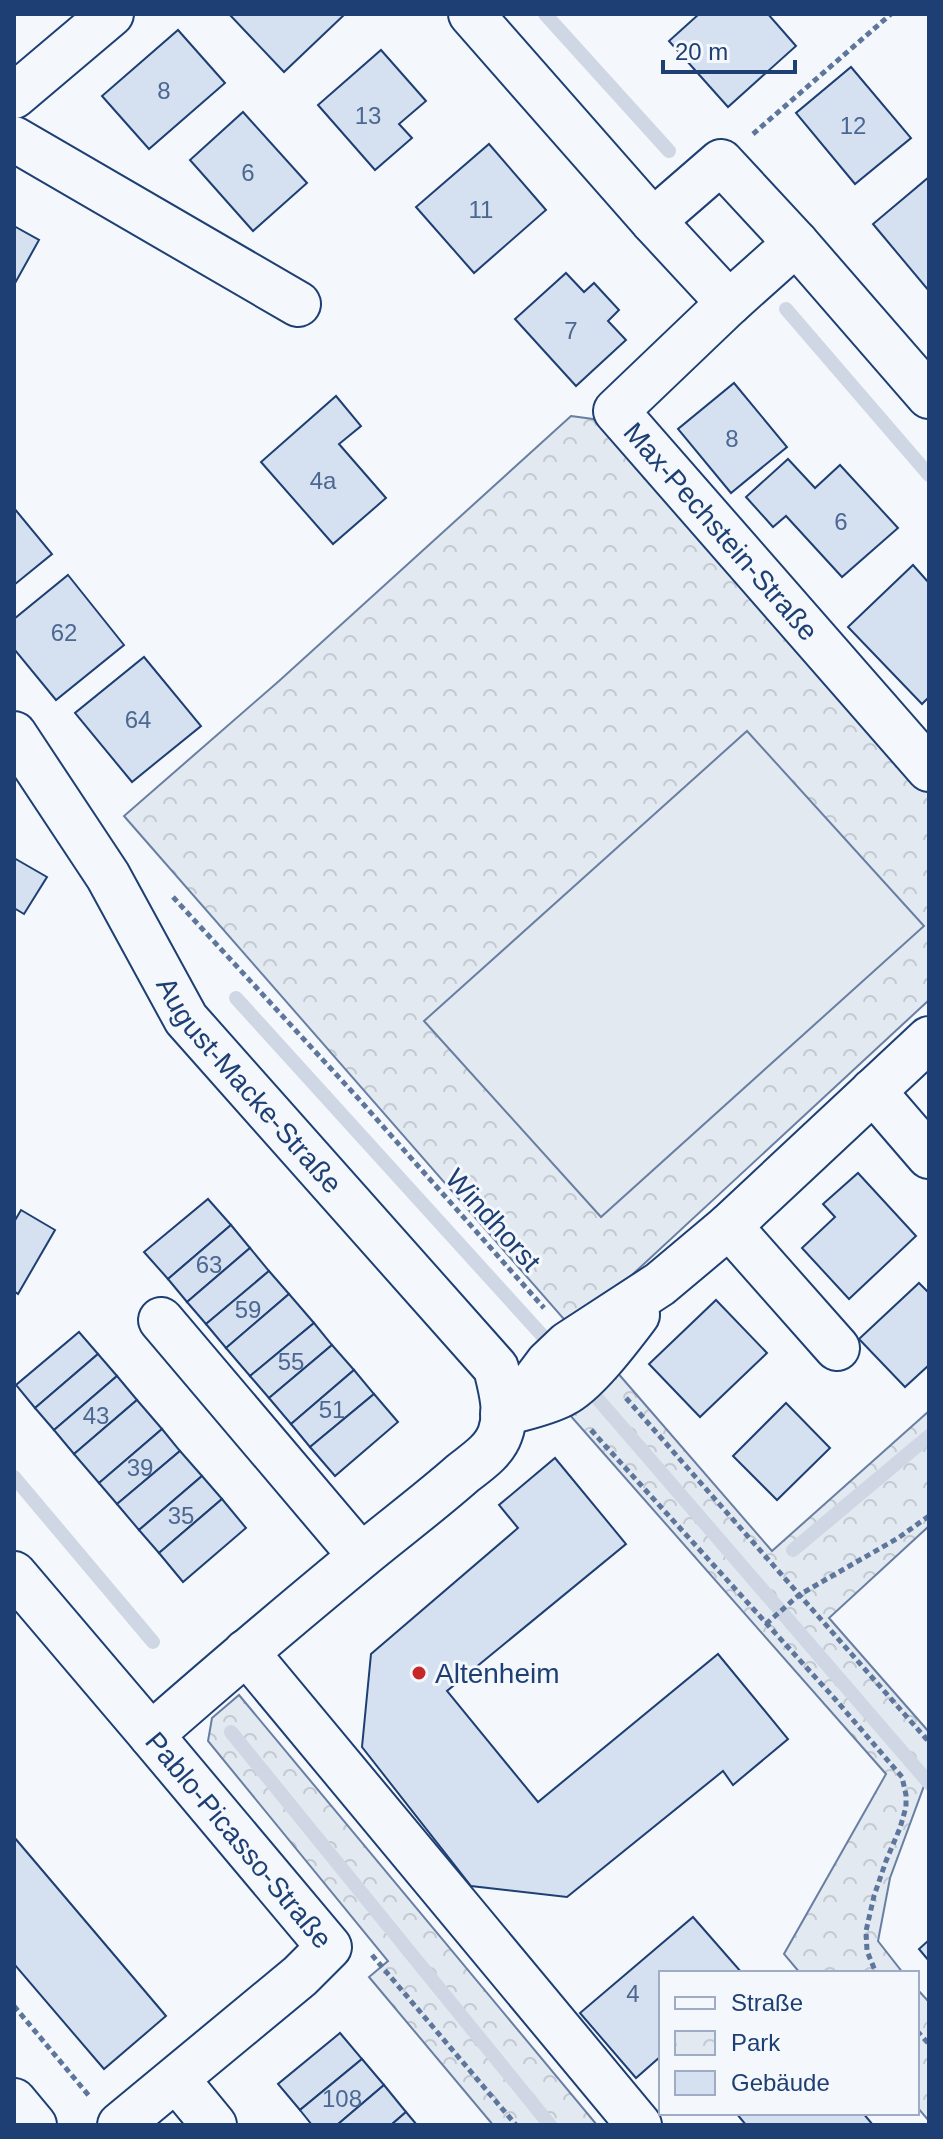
<svg xmlns="http://www.w3.org/2000/svg" width="943" height="2139" viewBox="0 0 943 2139" font-family="Arial,sans-serif">
<style>
.park{fill:url(#park-crowns);stroke:#687fa3;stroke-width:2}
.pitch{fill:#e3e9f0;stroke:#687fa3;stroke-width:2}
.lines{fill:none;stroke-linecap:round;stroke-linejoin:round}
.stream{stroke:#cfd7e4;stroke-width:14}
.building{fill:#d5e0f0;stroke:#1d3f73;stroke-width:2}
.minor-casing{stroke:#1d3f73;stroke-width:48}
.path{stroke:#5e769c;stroke-width:5;stroke-dasharray:6 4;stroke-linecap:butt}
.minor{stroke:#f4f7fb;stroke-width:44}
.poi-dot{fill:#c62828;stroke:#f4f7fb;stroke-width:3}
.labels{text-anchor:middle;dominant-baseline:central;stroke-width:6;stroke-linejoin:round;paint-order:stroke}
.number-label{font-size:24px;fill:#4b6792}
.street-label{font-size:28px;fill:#1d3f73;stroke:#f4f7fb}
.poi-label{font-size:28px;fill:#1d3f73;stroke:#f4f7fb;text-anchor:start}
</style>
<defs>
<pattern id="park-crowns" width="20" height="18" patternUnits="userSpaceOnUse" patternTransform="scale(2)"><rect width="20" height="18" fill="#e3e9f0"/><path d="M2 6a3 3 0 1 1 6 0M12 15a3 3 0 1 1 6 0" fill="none" stroke="#c2c9d1"/></pattern>
</defs>
<rect width="100%" height="100%" fill="#f4f7fb"/>
<g class="park">
<polygon points="571,416 593,419 613,428 929,794 929,1000 606,1299 569,1325 124,816 279,681"/>
<polygon points="616,1371 772,1551 929,1411 929,1526 829,1618 929,1732 929,1790 924,1786 890,1878 878,1941 903,1973 800,1973 784,1954 886,1774 569,1414"/>
<polygon points="239,1695 597,2125 493,2125 369,1977 388,1961 208,1741 212,1718"/>
<polygon points="917,1989 929,2002 929,2121 917,2107"/>
</g>
<polygon class="pitch" points="747,731 924,926 601,1217 424,1021"/>
<g class="lines">
<g class="stream">
<polyline points="545,14 669,151"/>
<polyline points="786,309 929,475"/>
<polyline points="236,998 550,1344"/>
<polyline points="597,1398 929,1783"/>
<polyline points="14,1477 153,1642"/>
<polyline points="793,1550 929,1436"/>
<polyline points="231,1732 550,2125"/>
</g>
</g>
<g class="building">
<polygon points="229,14 345,14 284,72"/>
<polygon points="699,14 768,14 796,46 728,107 669,41"/>
<polygon points="178,30 225,83 149,149 102,96"/>
<polygon points="381,50 426,101 399,124 412,138 375,170 318,105"/>
<polygon points="851,67 911,138 855,184 796,113"/>
<polygon points="243,112 307,183 253,231 190,160"/>
<polygon points="489,144 546,210 474,273 416,207"/>
<polygon points="929,177 929,291 873,224"/>
<polygon points="14,226 39,240 14,285"/>
<polygon points="566,273 584,292 594,283 619,310 608,321 626,340 576,386 515,319"/>
<polygon points="734,383 787,447 731,493 678,429"/>
<polygon points="336,396 361,426 339,444 386,498 333,544 261,462"/>
<polygon points="788,459 815,488 840,465 898,528 842,577 786,516 773,527 746,497"/>
<polygon points="14,508 52,554 14,585"/>
<polygon points="913,565 929,583 929,697 922,704 848,627"/>
<polygon points="68,575 124,645 56,700 14,649 14,619"/>
<polygon points="144,657 201,726 132,782 75,713"/>
<polygon points="14,858 47,877 24,914 14,908"/>
<polygon points="858,1173 916,1236 849,1299 802,1248 835,1217 823,1204"/>
<polygon points="208,1199 231,1225 168,1279 144,1252"/>
<polygon points="21,1210 55,1230 18,1294 14,1291 14,1222"/>
<polygon points="231,1225 250,1248 187,1302 168,1279"/>
<polygon points="250,1248 269,1271 206,1324 187,1302"/>
<polygon points="269,1271 289,1294 226,1348 206,1324"/>
<polygon points="919,1283 929,1293 929,1365 905,1387 859,1339"/>
<polygon points="289,1294 314,1323 250,1376 226,1348"/>
<polygon points="716,1300 767,1353 700,1417 649,1364"/>
<polygon points="314,1323 332,1345 269,1398 250,1376"/>
<polygon points="79,1332 98,1354 35,1408 16,1385"/>
<polygon points="332,1345 354,1370 291,1424 269,1398"/>
<polygon points="98,1354 117,1376 54,1430 35,1408"/>
<polygon points="354,1370 374,1394 310,1447 291,1424"/>
<polygon points="117,1376 137,1400 74,1454 54,1430"/>
<polygon points="374,1394 398,1422 335,1476 310,1447"/>
<polygon points="137,1400 162,1429 99,1483 74,1454"/>
<polygon points="786,1403 830,1448 777,1500 733,1456"/>
<polygon points="162,1429 180,1451 117,1504 99,1483"/>
<polygon points="180,1451 202,1476 139,1530 117,1504"/>
<polygon points="555,1458 626,1544 447,1691 538,1802 718,1654 788,1739 733,1785 723,1771 567,1897 471,1886 362,1747 371,1654 518,1528 499,1505"/>
<polygon points="202,1476 222,1499 159,1553 139,1530"/>
<polygon points="222,1499 246,1528 183,1582 159,1553"/>
<polygon points="14,1837 166,2016 104,2069 14,1964"/>
<polygon points="693,1917 742,1973 661,1973 661,2056 636,2078 580,2013"/>
<polygon points="929,1940 929,1961 919,1949"/>
<polygon points="340,2033 362,2059 300,2110 278,2084"/>
<polygon points="362,2059 384,2085 337,2125 312,2125 300,2110"/>
<polygon points="384,2085 406,2112 391,2125 337,2125"/>
<polygon points="406,2112 417,2125 391,2125"/>
<polygon points="736,2113 863,2113 873,2125 746,2125"/>
</g>
<g class="lines">
<defs>
<g id="minor">
<polyline points="471,14 653,221 729,303 796,243 929,396"/>
<polyline points="14,96 111,14"/>
<polyline points="14,139 298,304"/>
<polyline points="653,221 721,162 796,243"/>
<path id="s1" d="M729 303 616 411 929 769"/>
<path id="s2" d="M14 734 108 876 186 1019 496 1368C501 1388 508 1413 500 1434 494 1451 477 1462 463 1473 429 1503 394 1529 359 1558 289 1616 219 1675 151 1735L329 1947 300 1976 120 2125"/>
<polyline points="873,1091 929,1156"/>
<polyline points="729,1226 837,1348"/>
<polyline points="161,1320 361,1556"/>
<path d="M508 1412C526 1407 546 1403 563 1394 586 1383 621 1336 637 1315"/>
<polyline points="503,1414 530,1387 548,1363 568,1344 660,1284 729,1226 929,1039"/>
<polyline points="14,1574 151,1735"/>
<polyline points="246,1652 639,2125"/>
<polyline points="177,2080 214,2125"/>
<polyline points="14,2101 34,2125"/>
</g>
</defs>
<use href="#minor" class="minor-casing"/>
<g class="path">
<polyline points="753,134 891,14"/>
<polyline points="173,897 357,1097 544,1308"/>
<polyline points="626,1398 929,1742"/>
<polyline points="591,1430 835,1699 902,1777 906,1795 906,1807 900,1828 886,1861 874,1896 866,1931 867,1951 876,1973"/>
<polyline points="766,1624 799,1595 898,1538 929,1516"/>
<polyline points="372,1955 516,2125"/>
<polyline points="14,2006 90,2097"/>
<polyline points="917,2031 929,2044"/>
</g>
<use href="#minor" class="minor"/>
</g>
<circle class="poi-dot" cx="419" cy="1673" r="8"/>
<g class="labels">
<g class="number-label">
<text x="164" y="90">8</text>
<text x="368" y="115">13</text>
<text x="853" y="125">12</text>
<text x="248" y="172">6</text>
<text x="481" y="209">11</text>
<text x="571" y="330">7</text>
<text x="732" y="438">8</text>
<text x="323" y="480">4a</text>
<text x="841" y="521">6</text>
<text x="64" y="632">62</text>
<text x="138" y="719">64</text>
<text x="209" y="1264">63</text>
<text x="248" y="1309">59</text>
<text x="291" y="1361">55</text>
<text x="332" y="1409">51</text>
<text x="96" y="1415">43</text>
<text x="140" y="1467">39</text>
<text x="181" y="1515">35</text>
<text x="633" y="1993">4</text>
<text x="342" y="2098">108</text>
</g>
<g class="street-label">
<text stroke="none"><textPath href="#s1" startOffset="316">Max-Pechstein-Straße</textPath></text>
<text stroke="none"><textPath href="#s2" startOffset="424">August-Macke-Straße</textPath></text>
<text transform="translate(493 1220) rotate(48)">Windhorst</text>
<text stroke="none"><textPath href="#s2" startOffset="1466">Pablo-Picasso-Straße</textPath></text>
</g>
<g class="poi-label">
<text x="435" y="1673">Altenheim</text>
</g>
</g>
<rect width="943" height="2139" fill="none" stroke="#1d3f73" stroke-width="32"/>
<rect x="659" y="1971" width="260" height="144" fill="#f4f7fb" stroke="#9eadc5" stroke-width="2"/>
<rect x="675" y="1997" width="40" height="12" fill="#f4f7fb" stroke="#9eadc5" stroke-width="2"/>
<text x="731" y="2011" font-size="24" fill="#1d3f73">Straße</text>
<rect x="675" y="2031" width="40" height="24" fill="url(#park-crowns)" stroke="#9eadc5" stroke-width="2"/>
<text x="731" y="2051" font-size="24" fill="#1d3f73">Park</text>
<rect x="675" y="2071" width="40" height="24" fill="#d5e0f0" stroke="#9eadc5" stroke-width="2"/>
<text x="731" y="2091" font-size="24" fill="#1d3f73">Gebäude</text>
<path d="M663 60v12h132v-12" fill="none" stroke="#1d3f73" stroke-width="4"/>
<text x="675" y="60" font-size="24" fill="#1d3f73" stroke="#f4f7fb" stroke-width="6" paint-order="stroke">20 m</text>
</svg>
